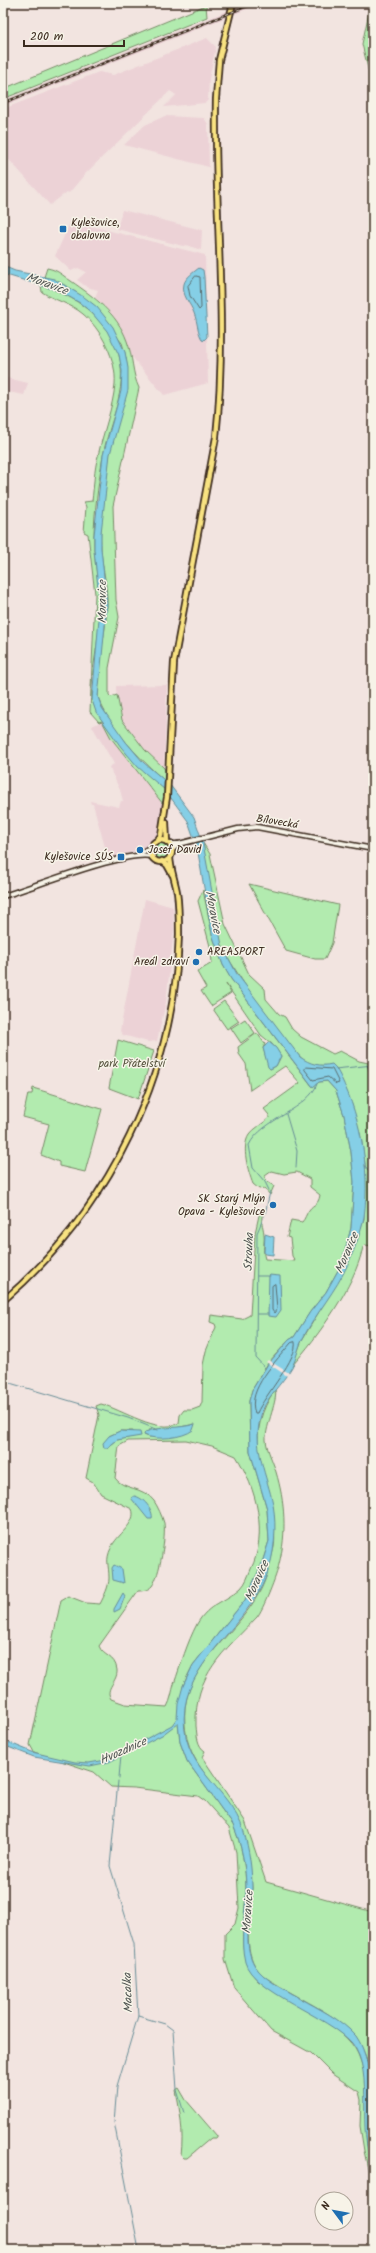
<svg xmlns="http://www.w3.org/2000/svg" width="376" height="2253" viewBox="0 0 376 2253" font-family="Kalam,sans-serif">
<style>
.built{fill:#ecd2d6}
.green{fill:#b2ebaf;stroke:#768a66;fill-rule:evenodd}
.water{fill:#85cfe6;stroke:#678d96}
.pier{fill:#f2e4e0}
.lines{fill:none;stroke-linecap:round;stroke-linejoin:round}
.shore{stroke:#596c6e;stroke-width:1}
.stream{stroke:#678d96;stroke-width:1}
.secondary-casing{stroke:#3b2a1e;stroke-width:7}
.primary-casing{stroke:#3b2a1e;stroke-width:8}
.secondary{stroke:#f7f3e8;stroke-width:4}
.primary{stroke:#f8e281;stroke-width:4.5}
.rail-casing{stroke:#3b2a1e;stroke-width:2.5}
.rail{stroke:#f7f3e8;stroke-width:1;stroke-dasharray:3;stroke-linecap:butt}
.poi-dot{fill:#1f6fb2;stroke:#f7f3e8;stroke-width:1.5}
.labels{text-anchor:middle;dominant-baseline:central;stroke-width:3;stroke-linejoin:round;paint-order:stroke}
.poi-label{font-size:11px;fill:#3b2a1e;stroke:#f7f3e8;text-anchor:start}
.street-label{font-size:11px;fill:#3b2a1e;stroke:#f7f3e8}
.park-label{font-size:11px;fill:#53513b;stroke:#f7f3e8}
.water-label{font-size:12px;font-style:italic;fill:#4e5350;stroke:#f7f3e8}
</style>
<rect width="100%" height="100%" fill="#f2e4e0"/>
<filter id="ink" filterUnits="userSpaceOnUse"><feTurbulence type="fractalNoise" baseFrequency=".025" numOctaves="2"/><feDisplacementMap in="SourceGraphic" scale="8" xChannelSelector="R" yChannelSelector="G"/><feConvolveMatrix kernelMatrix="1 2 1 2 8 2 1 2 1" color-interpolation-filters="sRGB"/></filter>
<g filter="url(#ink)">
<g class="built">
<polygon points="247,3 262,3 3,106 3,101"/>
<polygon points="207,38 216,47 209,79 208,100 205,103 164,107 176,95 170,91 85,174 69,193 67,192 50,205 3,153 3,109 99,72 113,75"/>
<polygon points="165,116 204,118 208,124 209,167 124,145 145,125"/>
<polygon points="122,210 202,230 201,250 186,245 183,246 117,229"/>
<polygon points="71,221 205,255 208,383 164,395 143,370 132,357 121,327 111,313 95,297 98,290 87,287 77,280 86,272 78,268 71,271 55,256"/>
<polygon points="3,377 28,383 24,395 3,391"/>
<polygon points="167,685 164,768 145,750 122,720 116,691 116,686"/>
<polygon points="102,721 111,738 163,804 160,831 148,845 141,850 108,858 93,804 91,804 90,801 119,807 121,801 123,801 120,790 109,767 114,764 92,726"/>
<polygon points="145,899 173,907 174,930 166,1002 157,1041 148,1042 123,1035 120,1031"/>
</g>
<g class="green">
<polygon points="371,3 373,3 373,89 362,44"/>
<polygon points="206,5 207,17 3,99 3,89"/>
<path d="M47 268C58 270 62 275 71 281 94 297 117 313 127 341 133 356 132 374 139 388L113 506 116 600 119 617 109 668V695L111 697 117 695 122 720 145 750 164 768 166 773 165 781C139 758 111 730 98 697 96 667 106 636 107 606 108 587 102 568 101 549 99 519 106 487 109 458 114 414 138 390 122 343 99 315 80 286 44 277Z"/>
<path d="M41 285C74 295 109 319 119 355 128 391 109 421 103 456 98 485 93 519 94 549 95 568 100 587 100 606 101 637 90 669 92 700 103 730 141 767 165 790L163 804 111 738 102 721 99 722 90 712 95 594 88 534 84 532 86 507 84 502 92 501C94 486 94 470 98 456 103 432 113 408 115 384 117 360 101 329 83 314 70 303 55 301 42 292Z"/>
<path d="M203 843 210 854 225 924 249 974 265 989 266 999 279 1014 285 1017 292 1029 301 1037 333 1054 340 1051 359 1061 373 1064V1104L369 1109 373 1128V1246L365 1245 363 1247C355 1286 318 1336 292 1366L302 1340 347 1265 364 1219 365 1164 361 1138 352 1105 332 1065C325 1066 315 1066 308 1063 291 1055 229 965 222 945 211 913 208 877 203 843Z"/>
<circle cx="162" cy="851" r="8"/>
<polygon points="249,884 338,905 332,943 325,959 315,959 286,951"/>
<path d="M203 890 212 934 223 965 231 979 312 1086 319 1082 327 1081 336 1091 344 1115 351 1152 354 1182 351 1228 341 1265 326 1292 310 1312 294 1337 289 1340 268 1363 252 1390 249 1401 250 1451 267 1509 269 1541 261 1566 245 1600 193 1665 187 1677 183 1686 178 1723 180 1742 187 1761 233 1825C242 1845 246 1868 246 1891 245 1922 234 1955 258 1981 283 1996 347 2027 358 2054 371 2085 368 2123 369 2156L373 2163V2179L368 2169 364 2151 360 2126 361 2100 359 2092 332 2074 311 2053 271 2031 234 1988 225 1959V1934L235 1924 239 1908 236 1852 229 1828 205 1801 198 1796 134 1788 111 1787 94 1772 34 1752 30 1745 61 1600 68 1596 86 1603 100 1604C104 1596 109 1587 109 1578 109 1564 105 1561 111 1548 116 1535 138 1523 132 1509L101 1494 93 1482 86 1478 99 1415 96 1406 101 1404C121 1409 159 1435 179 1423L180 1415 184 1410H192L200 1407 202 1402 203 1365 206 1351 216 1327 215 1324 210 1322 211 1315 242 1319 250 1315 255 1233 260 1211 263 1213C260 1221 263 1225 264 1234 265 1242 262 1250 265 1259L295 1261 292 1256 290 1238 287 1237 291 1220 302 1222C305 1219 306 1214 309 1210 314 1203 318 1206 320 1195L310 1187V1179L297 1172 284 1174 272 1171 265 1176 266 1181 274 1186 270 1195 264 1188 259 1189 253 1184C248 1171 241 1147 249 1135 254 1128 263 1124 269 1118V1115L264 1109 300 1083 285 1066 250 1090 246 1064 239 1054 238 1047 257 1033 265 1044 263 1048 270 1069 276 1066 281 1056 272 1044 261 1035 226 984 231 993 211 1006 201 991 206 988 197 972 212 963 211 950 198 901ZM195 1424 179 1435 149 1437 144 1435 149 1430H165ZM120 1431H133L132 1437 117 1440 107 1448 109 1436ZM186 1440 212 1446 236 1456C257 1489 268 1534 251 1569 248 1576 246 1583 241 1588 224 1603 209 1603 197 1624 187 1643 181 1664 174 1684 172 1691 171 1700 167 1707L125 1704 111 1699C104 1688 118 1682 117 1670 115 1655 103 1657 99 1646L138 1591C144 1591 148 1590 152 1586 160 1575 166 1537 164 1523 162 1516 158 1507 154 1501 143 1486 123 1490 115 1478L119 1446 128 1441Z"/>
<polygon points="224,1001 239,1021 227,1029 213,1009"/>
<polygon points="245,1019 255,1033 241,1043 231,1028"/>
<polygon points="118,1040 154,1051 138,1099 109,1088"/>
<polygon points="33,1088 102,1109 85,1172 59,1166 59,1162 41,1155 49,1124 23,1117 28,1094 32,1094"/>
<path d="M275 1390C279 1397 265 1427 266 1440 267 1451 273 1461 276 1472 285 1502 287 1533 279 1564 277 1575 263 1610 257 1617 224 1652 194 1674 196 1726 197 1735 197 1746 205 1751L202 1757 245 1821 266 1882 373 1912V2092C369 2027 332 2017 283 1988 273 1982 261 1976 255 1966 242 1943 252 1914 252 1890 252 1877 244 1835 239 1822 236 1814 228 1805 223 1798 200 1767 182 1750 185 1708 190 1662 238 1632 259 1593 267 1579 270 1563 274 1547 276 1536 273 1526 271 1515 262 1470 245 1431 275 1390Z"/>
<path d="M179 2088 186 2100 217 2136V2138H211L187 2158H184L181 2155C184 2132 180 2113 176 2090Z"/>
</g>
<g class="water">
<path d="M3 266 15 271 54 279 84 297 97 307 113 327 125 352 128 368V390L110 454 101 533V548L107 605 98 697 102 708 126 742 143 762 170 785 194 817 203 843 222 946 237 974 300 1057C310 1064 320 1067 332 1064L336 1068C360 1111 371 1168 364 1217 361 1232 354 1250 348 1264 336 1291 316 1313 303 1338 298 1347 297 1358 292 1367 282 1385 264 1398 260 1419 253 1449 267 1476 273 1504 277 1528 275 1554 266 1577 248 1623 192 1658 185 1707 177 1769 229 1784 244 1832 249 1850 252 1868 252 1887 252 1911 241 1944 255 1966 265 1981 285 1989 300 1998 319 2009 341 2019 356 2036 376 2064 373 2127 373 2163 355 2132 376 2074 352 2043 328 2016 253 1992 245 1962 239 1938 246 1914 246 1890 246 1868 242 1845 233 1825L187 1761 180 1742 178 1723 162 1735 109 1762 90 1766 34 1757 3 1745V1740L32 1752 75 1762 89 1763 106 1760 172 1725 177 1718 178 1704 183 1686 193 1665 245 1600 261 1566 269 1541 267 1509 250 1451 249 1401 252 1390 268 1364 289 1340 294 1337 310 1312 326 1292 341 1265 351 1228 354 1182 351 1152 344 1115 336 1091 327 1081 319 1082 313 1087 231 979 223 965 212 934 197 847 188 821 165 790 138 767 121 747 96 712 92 700 100 607 94 550V535L103 455 121 391 122 371 119 355 107 331 92 313 80 303 59 291 3 274Z"/>
<path d="M199 268 203 270 204 277 207 337 203 341C197 332 198 323 194 313 191 304 181 295 184 284 185 278 195 271 199 268Z"/>
<polygon points="269,1042 276,1048 281,1056 276,1066 270,1069 268,1067 263,1048"/>
<polygon points="265,1234 274,1237 273,1255 265,1254 264,1252"/>
<polygon points="269,1275 280,1276 281,1310 276,1317 268,1316"/>
<path d="M195 1424 193 1430C183 1438 156 1441 144 1435L145 1432C160 1426 179 1429 195 1424Z"/>
<polygon points="120,1431 140,1432 141,1436 117,1440 107,1448 104,1448 103,1443 109,1436"/>
<path d="M134 1496C143 1497 154 1510 152 1519H148L131 1498Z"/>
<polygon points="114,1565 122,1569 124,1583 113,1580 112,1568"/>
<polygon points="123,1593 125,1596 120,1609 114,1612 114,1609"/>
</g>
<polygon class="pier" points="268,1360 289,1373 287,1376 266,1362"/>
<g class="lines">
<g class="shore">
<polygon points="196,276 200,277 201,308 199,310 190,296 188,286"/>
<polygon points="306,1067 332,1069 339,1083 336,1084 328,1077 313,1080 305,1070"/>
<polygon points="275,1284 277,1309 274,1313 272,1310 272,1286"/>
<path d="M295 1342C299 1357 264 1396 257 1413H255C246 1390 277 1360 291 1343Z"/>
<path d="M373 2081 370 2083C373 2107 367 2131 373 2154"/>
</g>
<g class="stream">
<polyline points="373,32 370,50 373,62"/>
<polyline points="367,1065 373,1080"/>
<polyline points="335,1069 373,1065"/>
<polyline points="286,1114 297,1151 296,1168"/>
<polyline points="365,1166 373,1176"/>
<polyline points="257,1276 270,1276"/>
<polyline points="257,1314 268,1314"/>
<path d="M265 1368 256 1358 257 1233 265 1214 270 1192 265 1182 253 1168 249 1145C262 1119 309 1109 317 1084"/>
<polyline points="3,1381 128,1418 158,1430"/>
<polyline points="119,1778 121,1754"/>
<polyline points="118,1781 110,1866 134,1944 138,2016 117,2086 114,2122 139,2250"/>
<polyline points="138,2016 165,2024 173,2030 177,2090 184,2113"/>
</g>
<defs>
<g id="secondary">
<polyline points="170,844 179,844 238,829 257,827 373,849"/>
<polyline points="172,850 178,844"/>
<polyline points="139,854 151,847"/>
<path d="M3 896C29 889 133 847 153 857"/>
</g>
<g id="primary">
<polyline points="166,822 167,842"/>
<circle cx="161" cy="851" r="11"/>
<path d="M157 841 161 835 167 797 174 662 216 437C228 324 214 212 216 99L219 60 233 3"/>
<polyline points="162,861 167,865 172,874"/>
<path d="M3 1301C110 1209 175 1075 179 934 179 920 179 906 177 892 175 880 170 868 170 856"/>
<polyline points="3,2245 6,2250"/>
</g>
</defs>
<use href="#secondary" class="secondary-casing"/>
<use href="#primary" class="primary-casing"/>
<use href="#secondary" class="secondary"/>
<use href="#primary" class="primary"/>
<defs>
<polyline id="rail" points="3,103 255,3"/>
</defs>
<use href="#rail" class="rail-casing"/>
<use href="#rail" class="rail"/>
</g>
</g>
<g class="poi-dot">
<rect x="59" y="225" width="8" height="8" rx="2"/>
<circle cx="140" cy="850" r="4"/>
<rect x="117" y="853" width="8" height="8" rx="2"/>
<circle cx="199" cy="952" r="4"/>
<circle cx="196" cy="962" r="4"/>
<circle cx="273" cy="1205" r="4"/>
</g>
<g class="labels">
<g class="poi-label">
<text x="71" y="223">Kylešovice,<tspan x="71" dy="13">obalovna</tspan></text>
<text x="148" y="850">Josef David</text>
<text x="113" y="857" text-anchor="end">Kylešovice SÚS</text>
<text x="207" y="952">AREASPORT</text>
<text x="188" y="962" text-anchor="end">Areál zdraví</text>
<text x="265" y="1199" text-anchor="end">SK Starý Mlýn<tspan x="265" dy="13">Opava - Kylešovice</tspan></text>
</g>
<g class="street-label">
<text transform="translate(277 822) rotate(9)">Bílovecká</text>
</g>
<g class="park-label">
<text x="132" y="1064">park Přátelství</text>
</g>
<g class="water-label">
<text transform="translate(47 284) rotate(20)">Moravice</text>
<text transform="translate(102 602) rotate(-90)">Moravice</text>
<text transform="translate(213 912) rotate(79)">Moravice</text>
<text transform="translate(249 1252) rotate(-88)">Strouha</text>
<text transform="translate(347 1253) rotate(-67)">Moravice</text>
<text transform="translate(257 1581) rotate(-66)">Moravice</text>
<text transform="translate(123 1751) rotate(-24)">Hvozdnice</text>
<text transform="translate(248 1912) rotate(-86)">Moravice</text>
<text transform="translate(128 1993) rotate(-92)">Macalka</text>
</g>
</g>
<rect width="376" height="2253" fill="none" stroke="#f7f3e8" stroke-width="16"/>
<rect x="8" y="8" width="360" height="2237" fill="none" stroke="#3b2a1e" stroke-width="1.5" filter="url(#ink)"/>
<g transform="translate(334 2211) rotate(302)"><circle r="19" fill="#f7f3e8" stroke="#aca397"/>
<path d="M0-3L7 15L0 10L-7 15Z" fill="#1f6fb2"/>
<text y="-6" font-size="11" font-weight="bold" text-anchor="middle" fill="#3b2a1e">N</text>
</g>
<path d="M24 40v6h100v-6" fill="none" stroke="#3b2a1e" stroke-width="2"/>
<text x="30" y="40" font-size="12" fill="#3b2a1e" stroke="#f7f3e8" stroke-width="3" paint-order="stroke">200 m</text>
</svg>
